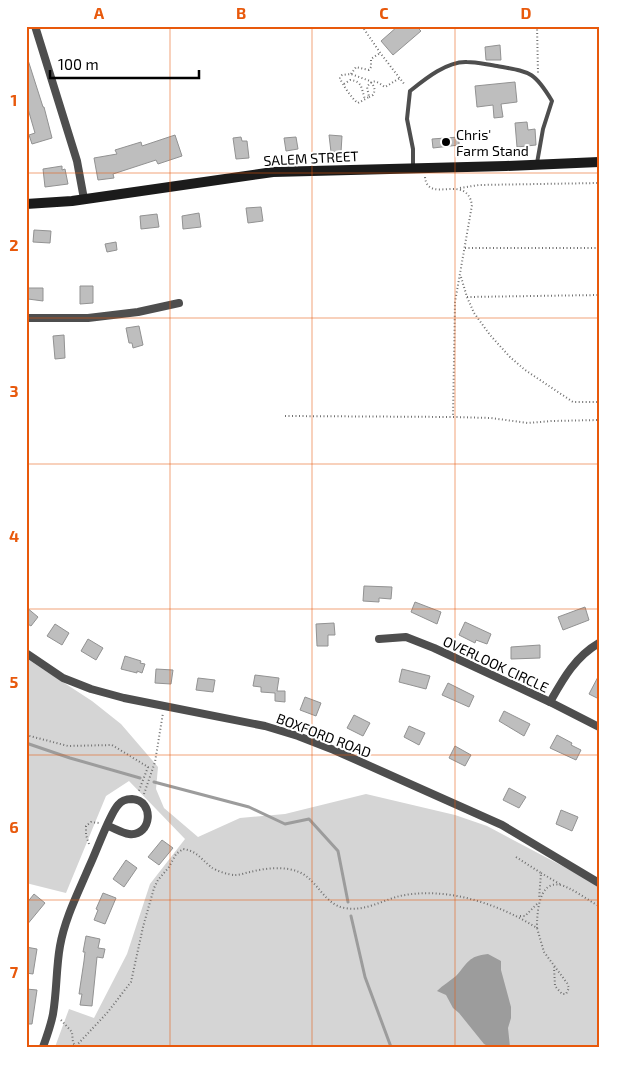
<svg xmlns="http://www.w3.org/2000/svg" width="625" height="1073" viewBox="0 0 625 1073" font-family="'Exo 2',sans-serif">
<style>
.green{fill:#d5d5d5}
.water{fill:#9c9c9c}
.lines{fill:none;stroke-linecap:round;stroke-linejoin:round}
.stream{stroke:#9c9c9c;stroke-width:3}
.building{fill:#bebebe;stroke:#929292}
.path{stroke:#707070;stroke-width:2;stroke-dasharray:1 2.5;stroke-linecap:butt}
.lane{stroke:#4e4e4e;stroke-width:4}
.street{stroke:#4e4e4e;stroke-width:8}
.secondary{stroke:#1b1b1b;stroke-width:10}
.grid{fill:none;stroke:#e8590c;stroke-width:1;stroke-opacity:0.55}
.poi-dot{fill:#000;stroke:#fff;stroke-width:2}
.labels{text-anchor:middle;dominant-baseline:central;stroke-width:4;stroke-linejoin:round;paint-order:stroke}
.poi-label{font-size:14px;fill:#000;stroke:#fff;text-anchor:start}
.street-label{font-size:14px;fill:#000;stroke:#fff}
.neatline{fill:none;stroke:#e8590c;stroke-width:2}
.grid-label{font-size:16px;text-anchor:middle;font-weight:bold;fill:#e8590c}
</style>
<rect width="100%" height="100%" fill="#fff"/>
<polygon class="green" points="26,658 92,701 121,724 158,767 156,789 164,808 198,837 240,818 285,814 366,794 455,815 487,826 587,879 599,887 599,1047 55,1047 69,1009 94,1018 127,954 150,884 185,839 129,781 106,796 66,893 26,883"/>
<path class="water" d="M488 954 501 961V970L511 1007V1018L508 1028 510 1047H490L484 1044 459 1013 453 1008 446 995 437 991C443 985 450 981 456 976 468 963 468 956 488 954Z"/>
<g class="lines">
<g class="stream">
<polyline points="26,743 70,758 140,778"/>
<polyline points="154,782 249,807 285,824 309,819 338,851 348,902"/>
<polyline points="351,916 365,977 391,1047"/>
</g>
</g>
<g class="building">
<polygon points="398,26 416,26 421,31 393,55 381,41"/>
<polygon points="500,45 501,60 486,60 485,47"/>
<polygon points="26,60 28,60 43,107 44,107 52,138 32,144 29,135 35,133 26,102"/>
<polygon points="515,82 517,102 501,104 503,117 494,118 493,105 477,107 475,86"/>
<polygon points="527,122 528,130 535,129 536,145 517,147 515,123"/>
<polygon points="175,135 182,156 158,164 156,160 113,174 114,178 98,180 94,158 117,154 115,150 141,142 142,146"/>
<polygon points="329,135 342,136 341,152 331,152"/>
<polygon points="241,137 242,141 247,141 249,158 236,159 233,138"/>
<polygon points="296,137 298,149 286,151 284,138"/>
<polygon points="459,137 459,145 433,148 432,139"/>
<polygon points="62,166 62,170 65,169 68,184 45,187 43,169"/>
<polygon points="261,207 263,221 248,223 246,208"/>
<polygon points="199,213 201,227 183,229 182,216"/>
<polygon points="157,214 159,227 141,229 140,216"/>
<polygon points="34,230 51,231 50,243 33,242"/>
<polygon points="116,242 117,250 107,252 105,244"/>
<polygon points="80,286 93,286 93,303 80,304"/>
<polygon points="28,288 43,288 43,301 28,299"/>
<polygon points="139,326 143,345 133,348 132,343 129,343 126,328"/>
<polygon points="64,335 65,358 55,359 53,336"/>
<polygon points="364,586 392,587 391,599 379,598 379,602 363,601"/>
<polygon points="415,602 441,612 437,624 411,612"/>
<polygon points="26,607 38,617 31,626 26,623"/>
<polygon points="585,607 589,620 563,630 558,617"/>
<polygon points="465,622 491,634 487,644 476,640 475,643 459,635"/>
<polygon points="334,623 335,635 328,635 328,646 317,646 316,624"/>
<polygon points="55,624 69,633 62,645 47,636"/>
<polygon points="88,639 103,648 96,660 81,651"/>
<polygon points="540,645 540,658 511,659 511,647"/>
<polygon points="125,656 141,661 140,663 145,664 142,673 137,671 137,673 121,669"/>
<polygon points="156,669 173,670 171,684 155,683"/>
<polygon points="402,669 430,676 426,689 399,682"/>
<polygon points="255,675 279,678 277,691 285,691 285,702 275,701 275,693 261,692 261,687 253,686"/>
<polygon points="599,675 599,699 589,694"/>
<polygon points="198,678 215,680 213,692 196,690"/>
<polygon points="448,683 474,696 469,707 442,695"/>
<polygon points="305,697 321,703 316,716 300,710"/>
<polygon points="504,711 530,724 524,736 499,721"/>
<polygon points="354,715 370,723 363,736 347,728"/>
<polygon points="409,726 425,733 419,745 404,737"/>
<polygon points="557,735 572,743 571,745 581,750 576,760 550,748"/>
<polygon points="455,746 471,755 465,766 449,758"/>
<polygon points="509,788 526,797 519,808 503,800"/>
<polygon points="561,810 578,817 572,831 556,824"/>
<polygon points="162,840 173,848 159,865 148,857"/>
<polygon points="126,860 137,868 124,887 113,879"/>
<polygon points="103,893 116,898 105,924 94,920 98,910 96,909"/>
<polygon points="34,894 45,903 26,926 26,904"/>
<polygon points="86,936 100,939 98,948 105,949 103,958 97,957 92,1006 80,1005 82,994 79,994 84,961 85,952 83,952"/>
<polygon points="26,947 37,949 33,974 26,973"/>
<polygon points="26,989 37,990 32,1024 26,1024"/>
</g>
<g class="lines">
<g class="path">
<polyline points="362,26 381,54 405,85"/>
<polyline points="537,26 538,73"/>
<polyline points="351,74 356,67 369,70 371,67 371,59 380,53"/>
<path d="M344 84 350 80C363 81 361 89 365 99"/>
<path d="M369 97 373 95C376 89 374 86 370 81L351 74 342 75 340 78C342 84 352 99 358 103L369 97 367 87C374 77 378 83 385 87L400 78"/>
<path d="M425 177C428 205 466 172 472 205L455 302 453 416"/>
<polyline points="460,188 479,185 599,183"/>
<polyline points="465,248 599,248"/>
<polyline points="461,277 467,297 474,313 490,335 510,357 525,370 573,402 599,402"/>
<polyline points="467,297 599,295"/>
<polyline points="285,416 453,417 491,418 528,423 552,421 599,420"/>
<polyline points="26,735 68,746 112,745 148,767 138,793"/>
<polyline points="144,794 155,762 163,713"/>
<polyline points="89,844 86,835 86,826 91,822 99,823"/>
<polyline points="516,857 541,873 539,899"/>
<polyline points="541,873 560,884"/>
<polyline points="520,916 525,916 538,903"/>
<path d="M537 928C537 915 538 880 560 885 569 886 589 901 599 906"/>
<path d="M61 1020 72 1032 73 1043 76 1046 107 1013 131 982 143 927 154 888 158 880 169 867 176 854 183 849C197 851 201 859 211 867 216 871 229 875 235 875 240 875 245 873 250 872 265 868 285 866 299 872 318 880 324 905 345 908 364 912 383 900 400 896 446 886 499 904 537 928L544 952 567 983 569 988 566 994H562L555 986 554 967"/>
</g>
<path class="lane" d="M413 168V149L407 119 410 91C425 79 447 61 467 62 477 62 488 65 497 66 530 72 534 71 552 101L543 129 537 163"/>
<g class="street">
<polyline points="35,26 77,161 84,199"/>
<polyline points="26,318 88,318 138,312 179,303"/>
<polyline points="379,639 406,637 434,648 550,702 599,727"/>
<polyline points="26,653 63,678 91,689 124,698 265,726 298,736 334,750 502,825 599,883"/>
<path d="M550 702C563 679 575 657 599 643"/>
<path d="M43 1047C47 1036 51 1025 53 1014 57 991 56 968 60 946 65 918 78 893 89 867 96 853 109 815 118 805 121 801 126 799 132 799 155 800 152 837 129 834 122 833 114 828 108 826"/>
</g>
<polyline class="secondary" points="26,204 72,201 273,172 506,166 599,162"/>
</g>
<path class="grid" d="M170 26V1047M312 26V1047M455 26V1047M26 173H599M26 318H599M26 464H599M26 609H599M26 755H599M26 900H599"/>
<circle class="poi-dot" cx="446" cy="142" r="5"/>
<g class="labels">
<g class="poi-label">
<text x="456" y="134">Chris'<tspan x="456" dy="16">Farm Stand</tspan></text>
</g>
<g class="street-label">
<text transform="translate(311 158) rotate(-3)">SALEM STREET</text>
<text transform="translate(496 664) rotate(25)">OVERLOOK CIRCLE</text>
<text transform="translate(324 735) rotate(21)">BOXFORD ROAD</text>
</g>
</g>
<rect width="625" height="1073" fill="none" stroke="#ffffff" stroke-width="55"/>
<path d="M50 70v8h149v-8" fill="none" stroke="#000000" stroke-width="2.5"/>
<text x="58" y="70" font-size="15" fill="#000000" stroke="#ffffff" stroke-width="4" paint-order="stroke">100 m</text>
<rect x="28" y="28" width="570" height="1018" class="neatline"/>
<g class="grid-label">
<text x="99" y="19">A</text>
<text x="241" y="19">B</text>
<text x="384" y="19">C</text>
<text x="526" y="19">D</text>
<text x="14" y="106">1</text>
<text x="14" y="251">2</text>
<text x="14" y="397">3</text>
<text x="14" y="542">4</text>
<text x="14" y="688">5</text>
<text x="14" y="833">6</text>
<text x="14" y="978">7</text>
</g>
</svg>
